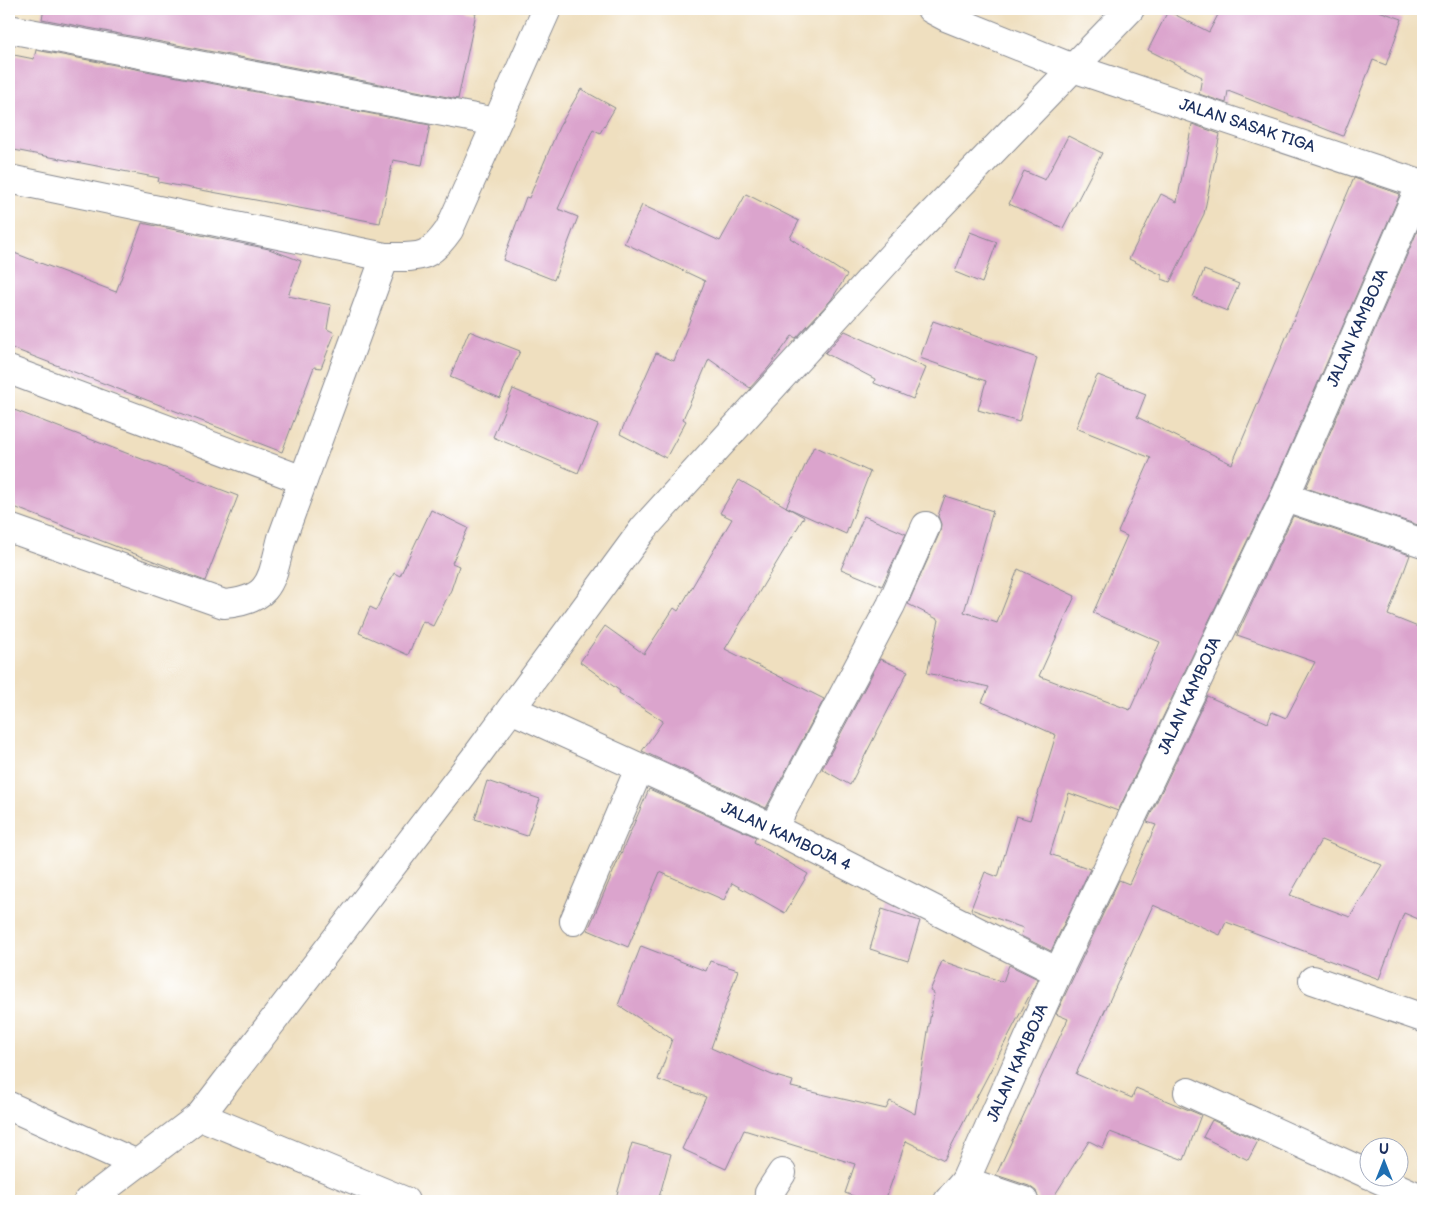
<svg xmlns="http://www.w3.org/2000/svg" width="1432" height="1210" viewBox="0 0 1432 1210" font-family="'Balsamiq Sans',sans-serif">
<style>
.building{fill:#dba4cd;fill-rule:evenodd}
.lines{fill:none;stroke-linecap:round;stroke-linejoin:round}
.minor-casing{stroke:#85878e;stroke-width:30}
.minor{stroke:#fff;stroke-width:28}
.labels{text-anchor:middle;dominant-baseline:central;stroke-width:4;stroke-linejoin:round;paint-order:stroke}
.street-label{font-size:16px;fill:#1b2f5e;stroke:#fff}
</style>
<rect width="100%" height="100%" fill="#fff"/>
<filter id="ink" filterUnits="userSpaceOnUse"><feTurbulence type="fractalNoise" baseFrequency=".02" numOctaves="2"/><feDisplacementMap in="SourceGraphic" scale="10" xChannelSelector="R" yChannelSelector="G"/><feConvolveMatrix kernelMatrix="1 2 1 2 8 2 1 2 1" color-interpolation-filters="sRGB"/></filter>
<filter id="wash" filterUnits="userSpaceOnUse"><feTurbulence type="fractalNoise" baseFrequency=".0096" numOctaves="4" result="noise"/><feDisplacementMap in="SourceGraphic" scale="20" xChannelSelector="R" yChannelSelector="G"/><feGaussianBlur stdDeviation="1.12" result="paint"/><feColorMatrix in="noise" values="0 0 0 0 0 0 0 0 0 0 0 0 0 0 0 0 0 1.4 0 .05"/><feComposite in="paint" operator="in"/></filter>
<g filter="url(#wash)">
<rect width="100%" height="100%" fill="#efdfbf"/>
<g id="blocks">
<g class="building">
<polygon points="44,9 454,9 476,13 458,99 42,19"/>
<polygon points="1221,9 1373,9 1402,19 1386,65 1373,60 1343,136 1228,91 1226,103 1199,94 1202,77 1148,50 1168,11 1209,32"/>
<polygon points="36,50 430,125 422,165 393,160 380,223 158,182 159,178 9,149 9,54 34,59"/>
<polygon points="581,89 615,108 600,133 593,129 558,209 578,217 554,280 503,260 526,197 529,198 559,127"/>
<polygon points="1192,124 1220,134 1204,214 1170,282 1162,279 1162,275 1129,259 1161,194 1177,202"/>
<polygon points="1068,136 1102,153 1063,228 1009,204 1024,171 1045,180"/>
<polygon points="1354,178 1400,194 1271,491 1118,811 1069,793 1050,854 1090,869 1051,951 1021,936 1023,928 971,909 985,872 998,877 1016,816 1030,820 1056,735 982,702 989,687 927,673 939,620 908,604 940,532 941,524 938,516 945,496 993,511 964,612 997,623 1018,569 1075,596 1039,676 1130,710 1160,642 1093,613 1127,536 1118,532 1151,458 1076,428 1096,378 1098,375 1146,394 1137,417 1232,464"/>
<polygon points="746,194 799,221 790,238 847,275 831,300 796,338 792,336 769,367 750,388 709,359 683,419 686,421 666,458 620,434 656,353 674,361 705,281 624,243 642,205 720,241"/>
<polygon points="1423,218 1423,519 1421,526 1306,488"/>
<polygon points="142,223 269,249 301,261 288,296 331,305 327,329 335,333 321,368 314,367 282,452 9,347 9,251 116,292"/>
<polygon points="970,232 997,242 982,283 955,272"/>
<polygon points="1204,270 1239,284 1227,311 1193,297"/>
<polygon points="933,321 1037,358 1019,422 978,410 986,381 920,358"/>
<polygon points="469,331 520,351 500,398 450,377"/>
<polygon points="845,331 926,368 913,399 874,383 875,379 825,353"/>
<polygon points="513,389 598,425 578,473 493,437"/>
<polygon points="9,408 238,496 205,581 9,505"/>
<polygon points="814,446 870,472 846,534 786,507"/>
<polygon points="739,480 804,517 725,649 824,699 766,808 642,751 663,721 619,693 620,691 580,662 605,626 644,654 674,608 678,611 732,519 720,513"/>
<polygon points="431,510 468,528 452,563 459,566 451,590 433,626 423,621 408,655 359,633 370,607 376,610 394,573 400,576"/>
<polygon points="864,516 906,534 882,586 841,569"/>
<path d="M1293 516 1410 555 1388 615 1423 629V921L1404 913 1379 979 1226 922 1220 935 1153 905 1076 1074 1132 1098 1136 1088 1201 1115 1184 1160 1110 1132 1103 1148 1089 1141 1051 1201H1039L1036 1191 1029 1186 996 1175 1068 1019 1056 1014 1119 880 1129 884 1156 825 1147 822 1207 696 1268 723 1272 712 1286 718 1315 662 1237 635ZM1321 840 1382 865 1350 917 1290 895Z"/>
<polygon points="880,659 908,671 850,785 822,769"/>
<polygon points="487,781 540,799 527,836 475,819"/>
<polygon points="649,789 756,837 754,842 808,874 785,913 732,883 724,900 660,872 628,947 588,930"/>
<polygon points="882,909 920,921 908,961 870,949"/>
<polygon points="641,946 706,971 710,961 738,970 711,1048 772,1075 793,1081 791,1087 886,1109 890,1101 915,1114 934,993 930,991 942,961 1003,982 1009,965 1038,979 944,1160 906,1141 885,1201 867,1201 845,1193 855,1164 744,1130 726,1169 682,1149 706,1097 658,1080 672,1039 618,1005"/>
<polygon points="1212,1120 1258,1141 1248,1160 1203,1137"/>
<polygon points="632,1143 671,1154 658,1201 615,1201"/>
</g>
</g>
</g>
<g filter="url(#ink)">
<use href="#blocks" fill-opacity="0" stroke="#85878e" stroke-width="1"/>
<g class="lines">
<defs>
<g id="minor">
<polyline points="931,9 946,17 1073,68 1423,185"/>
<polyline points="9,29 496,122"/>
<path d="M9 179 385 257C419 257 428 260 449 230L547 9"/>
<polyline points="9,370 303,480"/>
<polyline points="1285,497 1423,543"/>
<path d="M9 528 224 604C273 600 271 579 282 538L385 257"/>
<polyline points="511,709 773,828 1058,972"/>
<polyline points="773,828 891,605 926,526"/>
<polyline points="574,921 639,769"/>
<polyline points="1313,980 1423,1018"/>
<polyline points="1188,1092 1370,1175"/>
<polyline points="9,1106 137,1164"/>
<polyline points="200,1116 405,1201"/>
<polyline points="1376,1178 1423,1199"/>
<polyline points="965,1181 1024,1201"/>
<polyline points="88,1201 200,1116 477,755 644,528 899,248 1130,9"/>
<polyline points="773,1201 769,1193 782,1173"/>
<polyline points="948,1201 965,1181 1058,972 1285,497 1421,184"/>
</g>
</defs>
<use href="#minor" class="minor-casing"/>
<use href="#minor" class="minor"/>
</g>
</g>
<g class="labels">
<g class="street-label">
<text transform="translate(1247 126) rotate(18)">JALAN SASAK TIGA</text>
<text transform="translate(1358 328) rotate(-66)">JALAN KAMBOJA</text>
<text transform="translate(1190 696) rotate(-65)">JALAN KAMBOJA</text>
<text transform="translate(786 837) rotate(25)">JALAN KAMBOJA 4</text>
<text transform="translate(1018 1063) rotate(-66)">JALAN KAMBOJA</text>
</g>
</g>
<rect width="1432" height="1210" fill="none" stroke="#fff" stroke-width="30"/>
<g transform="translate(1384 1162)"><circle r="24" fill="#ffffff" stroke="#a4acbf"/>
<path d="M0-4L9 19L0 12L-9 19Z" fill="#1f6fb2"/>
<text y="-8" font-size="14" font-weight="bold" text-anchor="middle" fill="#1b2f5e">U</text>
</g>
</svg>
